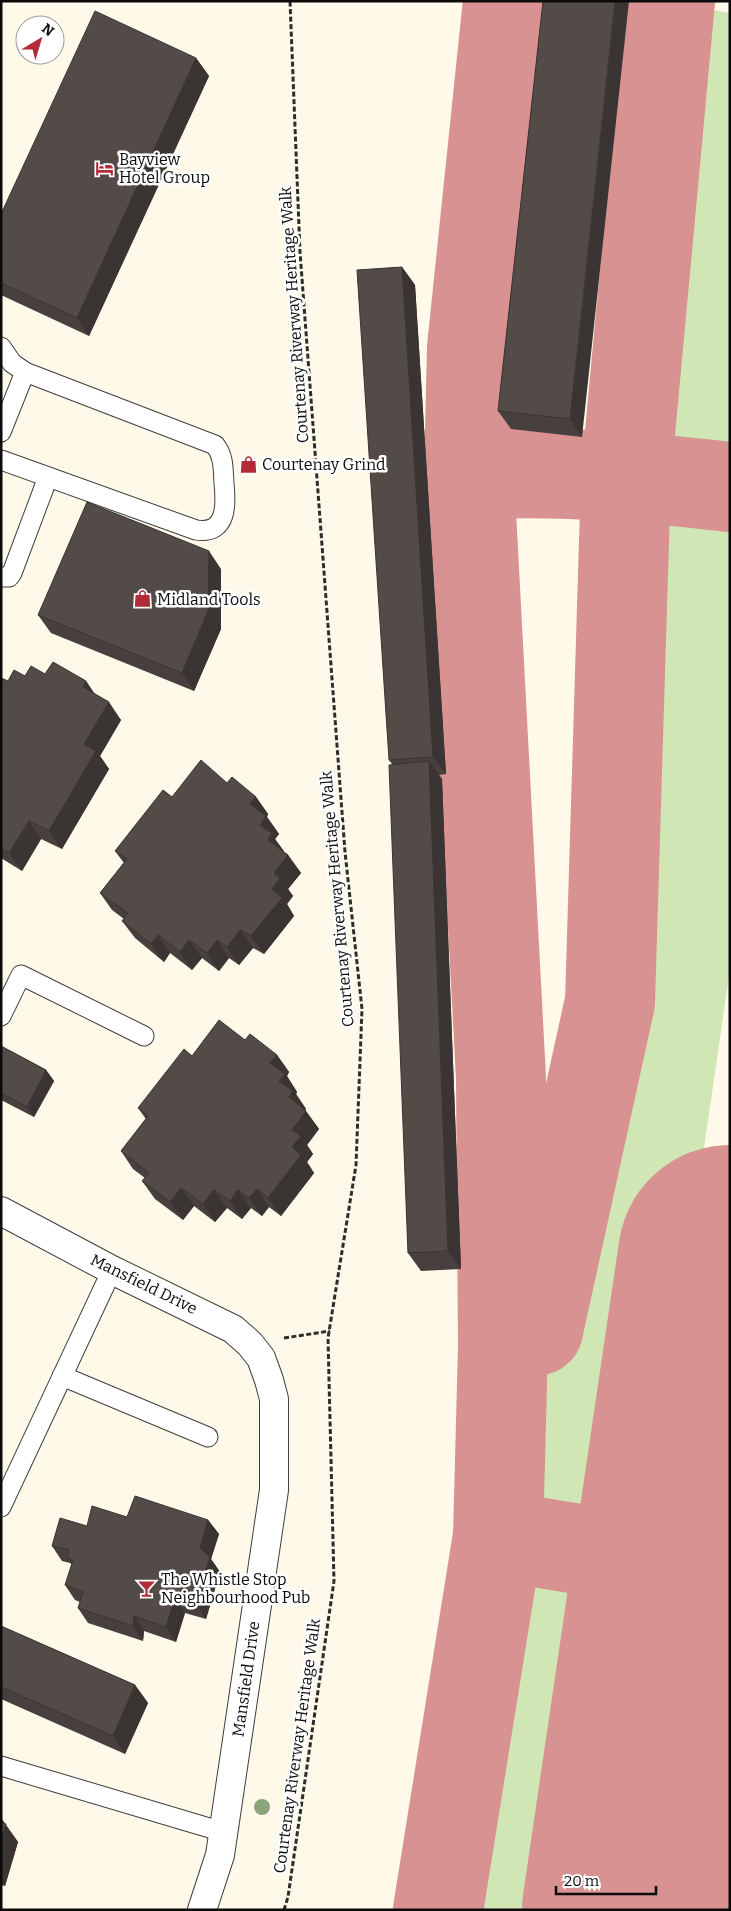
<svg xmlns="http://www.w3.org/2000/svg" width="731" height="1911" viewBox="0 0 731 1911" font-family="Bitter,serif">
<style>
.green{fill:#d1e6b5}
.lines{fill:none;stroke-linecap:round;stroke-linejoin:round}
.taxiway{stroke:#d89291;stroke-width:90}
.runway{stroke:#d89291;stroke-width:224}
.service-casing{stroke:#3e3e3e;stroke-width:21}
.minor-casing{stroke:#3e3e3e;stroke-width:30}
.path{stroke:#2d2d2d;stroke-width:3;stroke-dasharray:5 2.5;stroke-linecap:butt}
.service{stroke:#fff;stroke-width:19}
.minor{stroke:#fff;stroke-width:28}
.tree{fill:#8da47a}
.wall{fill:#47403e}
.shaded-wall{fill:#3a3432}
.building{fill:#534b48;stroke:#3a3432}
.labels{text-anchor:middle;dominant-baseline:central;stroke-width:5;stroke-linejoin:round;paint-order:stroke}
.poi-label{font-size:16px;fill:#0b0b0b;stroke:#fff;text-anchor:start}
.street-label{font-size:16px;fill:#0b0b0b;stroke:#fff}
</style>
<rect width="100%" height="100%" fill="#fef9e9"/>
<g class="green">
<polygon points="708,9 730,13 730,472 656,465 645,457 638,443 678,28 691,12"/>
<path d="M643 496 730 504V969L651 1513 633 1533C595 1532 551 1533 517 1514L514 1487 624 996Z"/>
<polygon points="522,1546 618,1563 638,1583 638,1595 607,1761 585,1910 449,1910 500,1570 510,1552"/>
<polygon points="730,1549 730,1910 678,1910 728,1559"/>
</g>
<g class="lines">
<g class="taxiway">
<path d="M469 475C556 470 642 477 730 487"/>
<polyline points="538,1330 610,1002 626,476 670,1"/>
<polyline points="498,1536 685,1566"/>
<polyline points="438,1910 498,1536 503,1347 501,1078 469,475 472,348 508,1"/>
</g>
<polyline class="runway" points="634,1910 730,1257"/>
<defs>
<g id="service">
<path d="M1 347 12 363 25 372 215 445C224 456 223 469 224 483 226 503 228 535 196 530L1 460"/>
<polyline points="1,432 25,372"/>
<polyline points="1,577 9,577 12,573 48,477"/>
<polyline points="1,1016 21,975 144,1036"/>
<polyline points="62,1376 208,1437"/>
<polyline points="1,1507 112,1270"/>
<polyline points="1,1766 223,1832"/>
</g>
<polyline id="minor" points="1,1211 112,1270 233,1329 250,1344 261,1358 269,1380 274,1399 274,1490 220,1855 202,1910"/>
</defs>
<use href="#service" class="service-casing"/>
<use href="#minor" class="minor-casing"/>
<g class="path">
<polyline points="284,1338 330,1331"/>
<polyline points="284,1910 288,1897 334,1581 328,1338 356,1165 362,1009 345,852 300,252 290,1"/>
</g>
<use href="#service" class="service"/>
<use href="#minor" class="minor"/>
</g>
<circle class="tree" cx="262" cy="1807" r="8"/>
<g class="wall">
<polygon points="543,1 582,437 511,429 498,411"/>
<polygon points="196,58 209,76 89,336 1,295 1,214"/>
<polygon points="402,267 415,285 446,774 439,775 442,779 461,1269 421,1271 408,1253 392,764 389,760"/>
<polygon points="221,569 221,629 194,691 51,633 38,615"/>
<polygon points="45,674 86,681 94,693 121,720 100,756 109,769 62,849 41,839 22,871 1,858 1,678 8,681 25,676"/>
<polygon points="227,783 256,797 268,814 267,817 279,834 275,839 284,852 288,855 301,873 288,889 293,896 287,904 294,916 264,954 253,948 239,965 229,958 219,971 202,958 192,970 170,953 164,962 135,938 122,921 124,919 112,910 100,893 124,863 115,851 172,797"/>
<polygon points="245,1040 277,1055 289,1072 287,1076 297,1092 296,1094 306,1109 305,1110 319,1129 307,1145 313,1154 307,1162 314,1173 281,1216 269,1207 262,1216 251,1208 242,1219 227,1208 215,1222 194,1206 183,1220 155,1199 142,1181 145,1178 133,1169 121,1151 146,1119 138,1108 192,1056"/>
<polygon points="1,1046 46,1070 54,1081 34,1117 1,1100"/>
<polygon points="127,1517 208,1520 219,1534 211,1559 220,1572 206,1619 185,1613 176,1642 144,1631 143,1641 88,1623 78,1608 80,1602 75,1600 65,1585 72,1565 70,1563 62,1561 52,1546 87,1526"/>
<polygon points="1,1626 135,1685 148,1703 125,1754 1,1699"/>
<polygon points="1,1818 18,1842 5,1886 1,1885"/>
</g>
<g class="shaded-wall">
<polygon points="615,1 629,1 582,437 570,419"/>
<polygon points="196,58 209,76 89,336 77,318"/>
<polygon points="402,267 415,285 446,774 433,757"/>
<polygon points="209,551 221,569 221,629 194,691 182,673"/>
<polygon points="86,681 98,699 83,687"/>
<polygon points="109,702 121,720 100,756 109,769 62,849 49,831 84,744"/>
<polygon points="429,761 442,779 461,1269 448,1251"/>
<polygon points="256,797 268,814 267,817 279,834 275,839 284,851 280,858 268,840 260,825 250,804"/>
<polygon points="29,821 41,839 22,871 9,853"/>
<polygon points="288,855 301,873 288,889 293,896 287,904 294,916 264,954 251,936 272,889 274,873"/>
<polygon points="240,930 253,948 239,965 227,947"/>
<polygon points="158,935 170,953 164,962 151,944"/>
<polygon points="189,940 202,958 192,970 180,952"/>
<polygon points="217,940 229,958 219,971 207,953"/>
<polygon points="277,1055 289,1072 287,1076 297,1092 296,1094 306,1109 301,1115 289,1097 270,1063"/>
<polygon points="46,1070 54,1081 34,1117 27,1107"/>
<polygon points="306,1111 319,1129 307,1145 313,1154 307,1162 314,1173 281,1216 268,1198 292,1147 292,1130"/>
<polygon points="181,1188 194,1206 183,1220 170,1202"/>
<polygon points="257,1189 269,1207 262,1216 249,1198"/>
<polygon points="214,1190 227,1208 215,1222 203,1204"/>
<polygon points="238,1190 251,1208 242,1219 230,1201"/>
<polygon points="208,1520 219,1534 211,1559 220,1572 206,1619 196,1604 200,1548"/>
<polygon points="175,1598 185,1613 176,1642 166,1627"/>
<polygon points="134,1616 144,1631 143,1641 133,1626"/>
<polygon points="135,1685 148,1703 125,1754 113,1736"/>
<polygon points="1,1818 18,1842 5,1886 1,1881"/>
</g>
<g class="building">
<polygon points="543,1 615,1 570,419 498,411"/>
<polygon points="95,11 196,58 77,318 1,283 1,214"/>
<polygon points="402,267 433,757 389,760 357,270"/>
<polygon points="87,502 209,551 208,611 182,673 38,615"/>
<polygon points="53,662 86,681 83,687 109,702 84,744 96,751 49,831 29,821 9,853 1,848 1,678 8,681 14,670 25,676 31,666 45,674"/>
<polygon points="201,760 227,783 232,777 256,797 250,804 266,816 260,825 272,833 268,840 288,855 274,873 280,878 272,889 282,898 251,936 240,930 227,947 217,940 207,953 189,940 180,952 158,935 151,944 122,921 128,913 100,893 127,859 115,851 163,790 172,797"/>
<polygon points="429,761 448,1251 408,1253 389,765"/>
<polygon points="219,1020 245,1040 250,1034 277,1055 270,1063 285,1074 279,1081 293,1091 289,1097 306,1111 292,1130 301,1136 292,1147 301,1155 268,1198 257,1189 249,1198 238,1190 230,1201 214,1190 203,1204 181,1188 170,1202 142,1181 149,1173 121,1151 148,1116 138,1108 184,1049 192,1056"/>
<polygon points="1,1046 46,1070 27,1107 1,1093"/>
<polygon points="135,1496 208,1520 200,1548 210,1557 196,1604 175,1598 166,1627 134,1616 133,1626 78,1608 83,1592 65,1585 73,1560 67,1558 69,1550 52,1546 60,1518 87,1526 92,1506 127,1517"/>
<polygon points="1,1626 135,1685 113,1736 1,1687"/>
<polygon points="1,1823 6,1824 1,1839"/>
</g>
<defs>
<symbol id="hotel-bare" viewBox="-9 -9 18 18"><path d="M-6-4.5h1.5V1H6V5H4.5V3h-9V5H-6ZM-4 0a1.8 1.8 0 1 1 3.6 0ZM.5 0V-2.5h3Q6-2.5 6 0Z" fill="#b32a39" stroke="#fff" stroke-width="2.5" paint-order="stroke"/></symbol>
<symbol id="shop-bare" viewBox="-9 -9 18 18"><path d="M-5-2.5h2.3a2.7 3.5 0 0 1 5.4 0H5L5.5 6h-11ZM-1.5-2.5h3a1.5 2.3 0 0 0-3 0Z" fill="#b32a39" stroke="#fff" stroke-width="2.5" paint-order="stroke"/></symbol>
<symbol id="bar-bare" viewBox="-9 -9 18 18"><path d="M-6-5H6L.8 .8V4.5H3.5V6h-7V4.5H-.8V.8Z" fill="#b32a39" stroke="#fff" stroke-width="2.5" paint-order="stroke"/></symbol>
</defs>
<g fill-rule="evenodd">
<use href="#hotel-bare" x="92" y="156" width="25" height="25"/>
<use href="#shop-bare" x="236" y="452" width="25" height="25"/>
<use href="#shop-bare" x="130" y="586" width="25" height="25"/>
<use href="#bar-bare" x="134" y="1576" width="25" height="25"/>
</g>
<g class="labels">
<g class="poi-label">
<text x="119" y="159">Bayview<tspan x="119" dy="18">Hotel Group</tspan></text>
<text x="262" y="464">Courtenay Grind</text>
<text x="157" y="599">Midland Tools</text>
<text x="161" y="1579">The Whistle Stop<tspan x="161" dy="18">Neighbourhood Pub</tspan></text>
</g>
<g class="street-label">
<text transform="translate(294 315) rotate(-94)">Courtenay Riverway Heritage Walk</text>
<text transform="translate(337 899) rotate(-95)">Courtenay Riverway Heritage Walk</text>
<text transform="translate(144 1284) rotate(26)">Mansfield Drive</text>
<text transform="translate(246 1679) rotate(-82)">Mansfield Drive</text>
<text transform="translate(297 1746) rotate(-82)">Courtenay Riverway Heritage Walk</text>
</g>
</g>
<rect width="731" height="1911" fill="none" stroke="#0b0b0b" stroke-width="5"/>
<g transform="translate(40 40) rotate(38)"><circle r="24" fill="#ffffff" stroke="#9d9d9d"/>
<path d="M0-4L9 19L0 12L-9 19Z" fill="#b32a39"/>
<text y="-8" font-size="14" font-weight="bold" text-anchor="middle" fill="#0b0b0b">N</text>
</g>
<path d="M556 1886v8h100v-8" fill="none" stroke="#0b0b0b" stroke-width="2.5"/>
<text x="564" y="1886" font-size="15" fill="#0b0b0b" stroke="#ffffff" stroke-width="4" paint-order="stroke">20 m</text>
</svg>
